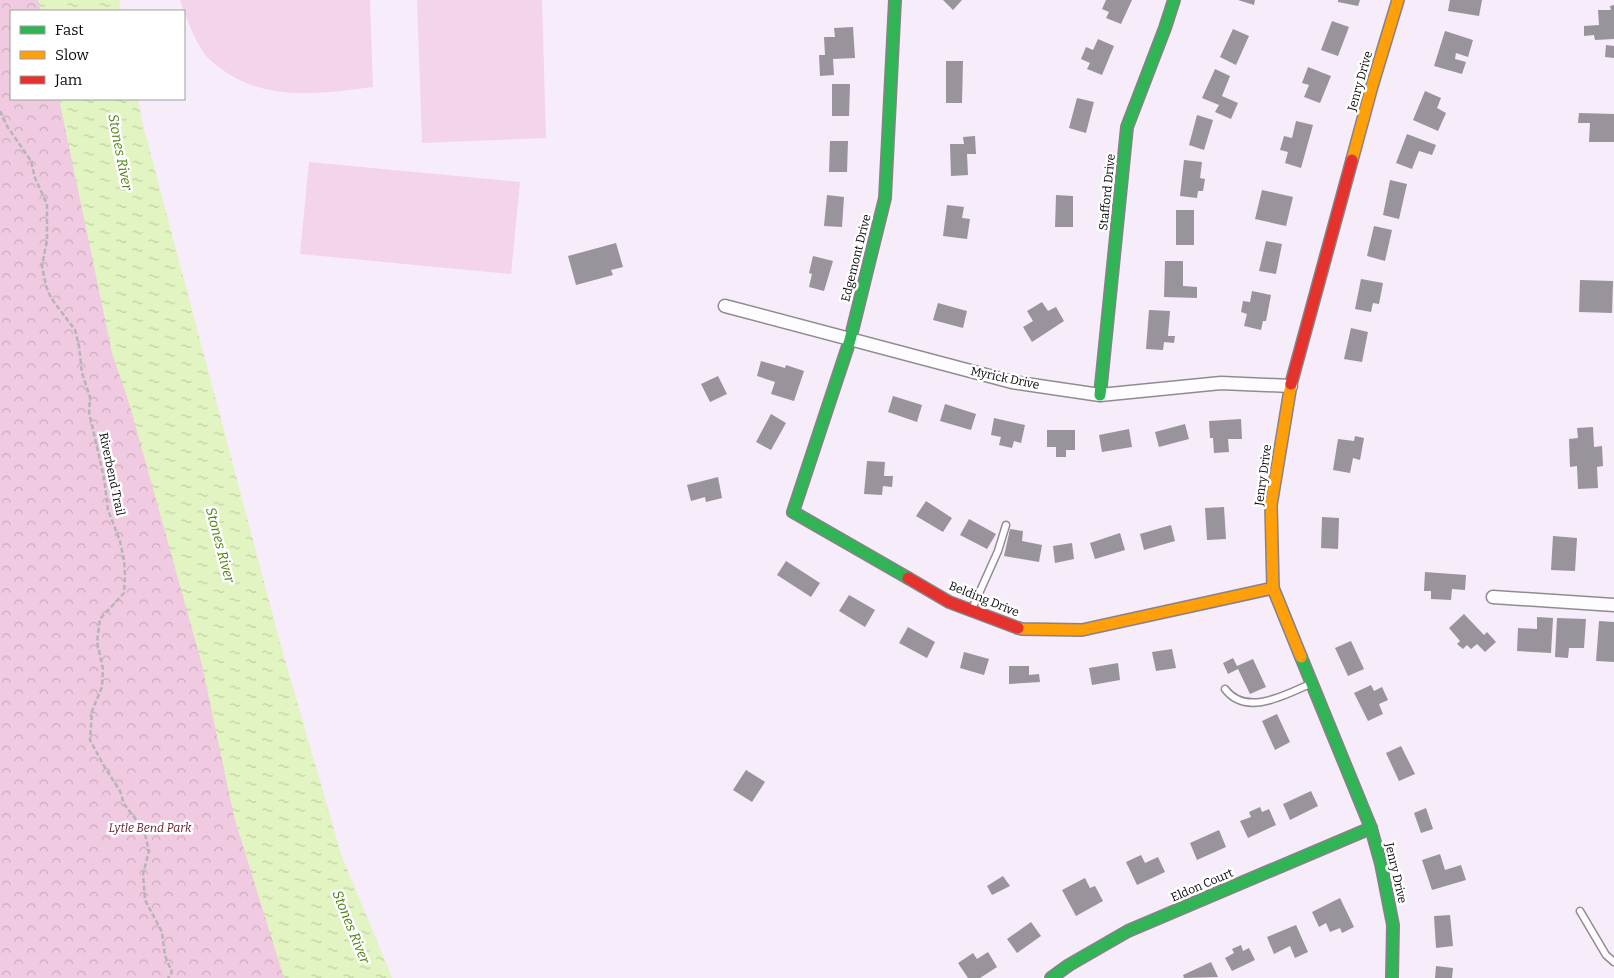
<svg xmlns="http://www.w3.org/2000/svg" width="1614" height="978" viewBox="0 0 1614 978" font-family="Bitter,serif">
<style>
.park{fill:url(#park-crowns)}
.pitch{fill:#f3d4eb}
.water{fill:url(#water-ripples)}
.building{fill:#99939b}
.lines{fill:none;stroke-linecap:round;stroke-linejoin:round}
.lane-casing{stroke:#908b91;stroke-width:9}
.street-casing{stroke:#908b91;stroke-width:15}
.fast-casing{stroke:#878288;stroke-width:14}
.slow-casing{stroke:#878288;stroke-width:14}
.jam-casing{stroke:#878288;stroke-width:14}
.path{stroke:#b6b4b6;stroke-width:2.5;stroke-dasharray:5 2.5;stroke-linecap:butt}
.lane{stroke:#fefcfe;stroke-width:6}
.street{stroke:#fefcfe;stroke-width:12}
.fast{stroke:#30b455;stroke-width:11}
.slow{stroke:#ff9f0a;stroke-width:11}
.jam{stroke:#e5322d;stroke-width:11}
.labels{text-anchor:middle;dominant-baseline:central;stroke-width:5;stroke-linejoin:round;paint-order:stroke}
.street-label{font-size:12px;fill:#090909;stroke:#fff}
.park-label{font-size:12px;font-style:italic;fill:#621926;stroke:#fff}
.water-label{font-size:14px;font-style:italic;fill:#4c8210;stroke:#fff}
</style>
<defs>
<pattern id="park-crowns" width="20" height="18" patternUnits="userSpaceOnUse" patternTransform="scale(1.25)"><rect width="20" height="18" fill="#f0cae0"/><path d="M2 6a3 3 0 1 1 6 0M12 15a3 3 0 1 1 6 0" fill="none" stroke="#ccacbf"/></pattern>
<pattern id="water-ripples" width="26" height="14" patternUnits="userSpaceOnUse" patternTransform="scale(1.25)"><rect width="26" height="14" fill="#e1f4c1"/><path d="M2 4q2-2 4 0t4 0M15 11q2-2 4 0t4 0" fill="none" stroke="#c0d0a4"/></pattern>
</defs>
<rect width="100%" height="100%" fill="#f7ecf9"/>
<polygon class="park" points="0,0 90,0 92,11 11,11 11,99 109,99 372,978 0,978"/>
<g class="pitch">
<path d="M180 0H370L373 87C322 93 273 102 227 73 220 68 212 62 206 56 194 40 187 19 180 0Z"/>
<polygon points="417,0 542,0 546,138 422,143"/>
<polygon points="309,162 520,182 511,274 300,254"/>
</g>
<g class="water">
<polygon points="38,0 119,0 121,11 41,11"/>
<polygon points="59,99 138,99 142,121 281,646 341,854 392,978 284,978 234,817 202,665 130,406 112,353"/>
</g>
<g class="building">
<polygon points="943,0 962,0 953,10"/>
<polygon points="1106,0 1132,0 1121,24 1106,18 1109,12 1102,9"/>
<polygon points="1238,0 1255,0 1254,5"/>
<polygon points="1338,0 1360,0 1358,6 1338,2"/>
<polygon points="1450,0 1482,0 1479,16 1448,11"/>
<polygon points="1614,5 1614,39 1595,40 1594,35 1584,36 1584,26 1599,25 1598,10 1611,10 1610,6"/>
<polygon points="1332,21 1349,27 1338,56 1321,50"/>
<polygon points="853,27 855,58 833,59 834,75 820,76 819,55 825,55 824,37 835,37 834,28"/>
<polygon points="1233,29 1249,36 1236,65 1220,57"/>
<polygon points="1445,31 1473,40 1468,57 1456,53 1455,59 1466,62 1462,74 1434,66"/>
<polygon points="1098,39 1114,46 1102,75 1087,69 1090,63 1081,59 1086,47 1093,50"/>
<polygon points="1606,45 1614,46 1614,58 1605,57"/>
<polygon points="946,61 963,61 962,103 946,103"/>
<polygon points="1308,67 1331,76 1320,103 1304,97 1309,85 1302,83"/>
<polygon points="1215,69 1230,76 1222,96 1238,103 1231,119 1215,112 1219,105 1202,98"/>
<polygon points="832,84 850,84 849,116 832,116"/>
<polygon points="1425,91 1441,98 1437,108 1446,113 1438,131 1413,120"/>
<polygon points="1077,98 1094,102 1086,133 1069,128"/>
<polygon points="1579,113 1614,114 1614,142 1589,142 1590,123 1578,123"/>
<polygon points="1197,115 1213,120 1204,150 1189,145"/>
<polygon points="1296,121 1313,125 1301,168 1285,163 1288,152 1280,150 1284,136 1292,138"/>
<polygon points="1407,134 1436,145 1432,155 1419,151 1412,169 1396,163"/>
<polygon points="975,136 976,154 967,154 968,175 951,176 950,144 964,144 963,137"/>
<polygon points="830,141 848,141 847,172 829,172"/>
<polygon points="1184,160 1202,162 1200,178 1205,179 1203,191 1198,191 1197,198 1180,196"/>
<polygon points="1390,180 1407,184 1399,219 1383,215"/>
<polygon points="1262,190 1293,197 1286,226 1255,219"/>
<polygon points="827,195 844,197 842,227 824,226"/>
<polygon points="1056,195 1073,196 1073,227 1055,227"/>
<polygon points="947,205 964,207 962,218 970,219 967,239 943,236"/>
<rect x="1176" y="210" width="18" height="35"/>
<polygon points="1374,226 1392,230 1385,261 1367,256"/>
<polygon points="1266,241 1282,244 1276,274 1259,271"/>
<polygon points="616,243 623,267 611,270 613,275 576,285 568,256"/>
<polygon points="813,256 833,261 824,291 809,287 812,274 809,273"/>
<polygon points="1165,261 1183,261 1183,286 1197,287 1197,298 1164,297"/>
<polygon points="1361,279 1383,283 1379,304 1373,303 1371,312 1355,309"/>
<polygon points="1580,280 1613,281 1612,313 1579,312"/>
<polygon points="1252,291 1271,295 1266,321 1263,321 1261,330 1244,326 1247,314 1241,312 1243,301 1250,302"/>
<polygon points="1042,302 1048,311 1056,307 1064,321 1032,342 1023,327 1033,321 1027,311"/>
<polygon points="938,303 967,311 963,328 933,320"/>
<polygon points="1149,310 1170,311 1168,336 1175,336 1174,343 1164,342 1163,350 1146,349"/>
<polygon points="1351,328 1368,332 1362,362 1344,359"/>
<polygon points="761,361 785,368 786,365 804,371 794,401 771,394 775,382 757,376"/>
<polygon points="718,376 727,394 710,402 701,384"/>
<polygon points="893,396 922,405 917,422 888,412"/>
<polygon points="945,404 976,414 971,430 940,421"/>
<polygon points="771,414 786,423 771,450 756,442"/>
<polygon points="994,418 1025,425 1021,443 1014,441 1012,448 999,445 1001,437 991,435"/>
<polygon points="1241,419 1242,439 1228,439 1229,452 1214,453 1213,438 1210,438 1209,421"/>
<polygon points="1185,424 1189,439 1159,447 1155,432"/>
<polygon points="1593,427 1594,447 1602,446 1603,466 1597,467 1598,488 1578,489 1577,466 1570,467 1569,439 1578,438 1577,428"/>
<polygon points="1129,429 1132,447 1102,452 1099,435"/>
<polygon points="1047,430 1075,430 1075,450 1066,450 1066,457 1056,457 1056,447 1047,447"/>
<polygon points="1355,436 1364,438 1360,460 1353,458 1350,473 1333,470 1338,439 1354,441"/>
<polygon points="867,461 885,462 884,476 893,476 892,487 883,486 882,495 864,494"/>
<polygon points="718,477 722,498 706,502 705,497 691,501 687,485"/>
<polygon points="926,501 952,518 943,532 916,516"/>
<polygon points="1224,507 1226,539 1207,540 1205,508"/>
<polygon points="1322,517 1339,518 1338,549 1321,548"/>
<polygon points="969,519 996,534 987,549 960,535"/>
<polygon points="1171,525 1175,541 1144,550 1140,534"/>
<polygon points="1010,529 1023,531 1022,541 1042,545 1039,562 1004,556"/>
<polygon points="1120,533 1125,550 1095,559 1090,543"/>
<polygon points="1553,536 1577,538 1575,571 1551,570"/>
<polygon points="1072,543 1074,559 1055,563 1053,546"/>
<polygon points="786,561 820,583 811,597 777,575"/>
<polygon points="1425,572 1466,575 1465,590 1452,589 1451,600 1431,599 1431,591 1424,591"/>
<polygon points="849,595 875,610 865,627 839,611"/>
<polygon points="1464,614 1484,635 1487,632 1496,642 1485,652 1477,644 1471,649 1467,645 1463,649 1457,644 1460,641 1449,628"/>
<polygon points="1537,617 1553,618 1551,653 1517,651 1518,628 1537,629"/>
<polygon points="1557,618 1586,619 1584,648 1569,648 1568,658 1555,657"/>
<polygon points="1599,621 1614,622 1614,662 1596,661"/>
<polygon points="908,627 935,642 927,658 899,643"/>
<polygon points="1351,641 1364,669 1348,676 1335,648"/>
<polygon points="1172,649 1176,668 1156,671 1152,652"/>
<polygon points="964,652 989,659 984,675 960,668"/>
<polygon points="1233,658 1237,666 1253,659 1266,687 1250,694 1238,669 1228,674 1223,663"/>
<polygon points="1118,663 1120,680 1092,685 1089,668"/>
<polygon points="1009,666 1029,666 1029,675 1039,674 1040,682 1009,684"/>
<polygon points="1371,685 1374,691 1382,687 1388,700 1379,704 1383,714 1368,721 1354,693"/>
<polygon points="1277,714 1290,742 1275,750 1262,721"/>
<polygon points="1401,746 1415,774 1399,781 1386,753"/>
<polygon points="746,770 765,782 752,802 733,790"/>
<polygon points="1311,791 1318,806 1290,820 1283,804"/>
<polygon points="1260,807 1262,812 1269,809 1276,825 1248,838 1240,821 1251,817 1249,812"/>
<polygon points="1426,808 1433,829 1421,833 1414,813"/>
<polygon points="1219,830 1226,847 1197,860 1190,843"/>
<polygon points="1440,854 1445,870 1461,865 1466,880 1432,890 1422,860"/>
<polygon points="1141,855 1145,863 1158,857 1165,872 1137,885 1126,862"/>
<polygon points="1003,876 1010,886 992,895 987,886"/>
<polygon points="1085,878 1090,888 1095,886 1103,901 1076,916 1062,890"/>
<polygon points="1340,898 1354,927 1342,933 1340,928 1330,932 1326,923 1319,927 1312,912"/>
<polygon points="1450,915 1453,946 1436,948 1434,916"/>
<polygon points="1031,922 1041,936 1017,953 1007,939"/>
<polygon points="1296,925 1308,952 1295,958 1290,946 1274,954 1267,937"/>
<polygon points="1241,945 1243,951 1249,948 1255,960 1232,971 1225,958 1234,953 1232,949"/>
<polygon points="988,952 997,967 980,978 968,978 958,963 973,953 977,959"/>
<polygon points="1211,962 1218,977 1184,978 1183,975"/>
<polygon points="1436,966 1453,968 1452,978 1435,978"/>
</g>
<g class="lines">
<defs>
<g id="lane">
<polyline points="972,609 998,551 1006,525"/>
<path d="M1225 689C1246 717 1285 695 1310 684"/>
<polyline points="1580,911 1606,955 1614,962"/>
</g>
<g id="street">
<polyline points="725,306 1012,382 1100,395 1221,383 1291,386"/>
<polyline points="1493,597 1614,605"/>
</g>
<g id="fast">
<polyline points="895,0 885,198 850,340 793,512 908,578"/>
<polyline points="1100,395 1127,127 1165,28 1174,0"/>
<polyline points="1301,657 1371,828 1381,864 1393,925 1392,978"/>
<polyline points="1051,978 1069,965 1128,931 1371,828"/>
</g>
<g id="slow">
<polyline points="1352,160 1372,86 1398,0"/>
<polyline points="1291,384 1271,505 1273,588 1301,657"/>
<polyline points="1018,628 1022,629 1082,630 1273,588"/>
</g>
<g id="jam">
<polyline points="1291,384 1352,160"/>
<polyline points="908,578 949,602 1018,628"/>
</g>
</defs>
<use href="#lane" class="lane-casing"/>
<use href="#street" class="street-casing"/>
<use href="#fast" class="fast-casing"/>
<use href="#slow" class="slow-casing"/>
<use href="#jam" class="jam-casing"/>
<polyline class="path" points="0,111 7,126 31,161 35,178 47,204 47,240 42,266 46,286 51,298 75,330 79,346 82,373 90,397 89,412 104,478 108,510 120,541 124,560 125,575 124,593 100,619 97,642 103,669 102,687 92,711 90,740 104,766 120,791 124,804 144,830 149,851 143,874 145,900 162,932 165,956 172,972 168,978"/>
<use href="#lane" class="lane"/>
<use href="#street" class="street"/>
<use href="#fast" class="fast"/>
<use href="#slow" class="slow"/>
<use href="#jam" class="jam"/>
</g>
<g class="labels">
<g class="street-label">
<text transform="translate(1360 81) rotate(-74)">Jenry Drive</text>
<text transform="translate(1107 192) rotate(-84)">Stafford Drive</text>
<text transform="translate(856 258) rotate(-76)">Edgemont Drive</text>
<text transform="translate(1005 378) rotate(12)">Myrick Drive</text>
<text transform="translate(112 474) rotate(78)">Riverbend Trail</text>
<text transform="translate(1263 475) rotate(-82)">Jenry Drive</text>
<text transform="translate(984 599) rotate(22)">Belding Drive</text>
<text transform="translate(1396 873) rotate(77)">Jenry Drive</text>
<text transform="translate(1202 885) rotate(-23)">Eldon Court</text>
</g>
<g class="park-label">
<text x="150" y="828">Lytle Bend Park</text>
</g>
<g class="water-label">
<text transform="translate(120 152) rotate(79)">Stones River</text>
<text transform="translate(220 545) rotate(75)">Stones River</text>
<text transform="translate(351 927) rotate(68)">Stones River</text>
</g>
</g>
<rect x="10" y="10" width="175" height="90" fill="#ffffff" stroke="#9d9d9d"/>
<rect x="20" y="26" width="25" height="8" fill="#30b455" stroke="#9d9d9d"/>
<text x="55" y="35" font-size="15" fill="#090909">Fast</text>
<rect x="20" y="51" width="25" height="8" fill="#ff9f0a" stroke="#9d9d9d"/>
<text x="55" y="60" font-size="15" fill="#090909">Slow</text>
<rect x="20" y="76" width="25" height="8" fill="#e5322d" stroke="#9d9d9d"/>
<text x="55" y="85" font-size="15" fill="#090909">Jam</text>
</svg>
